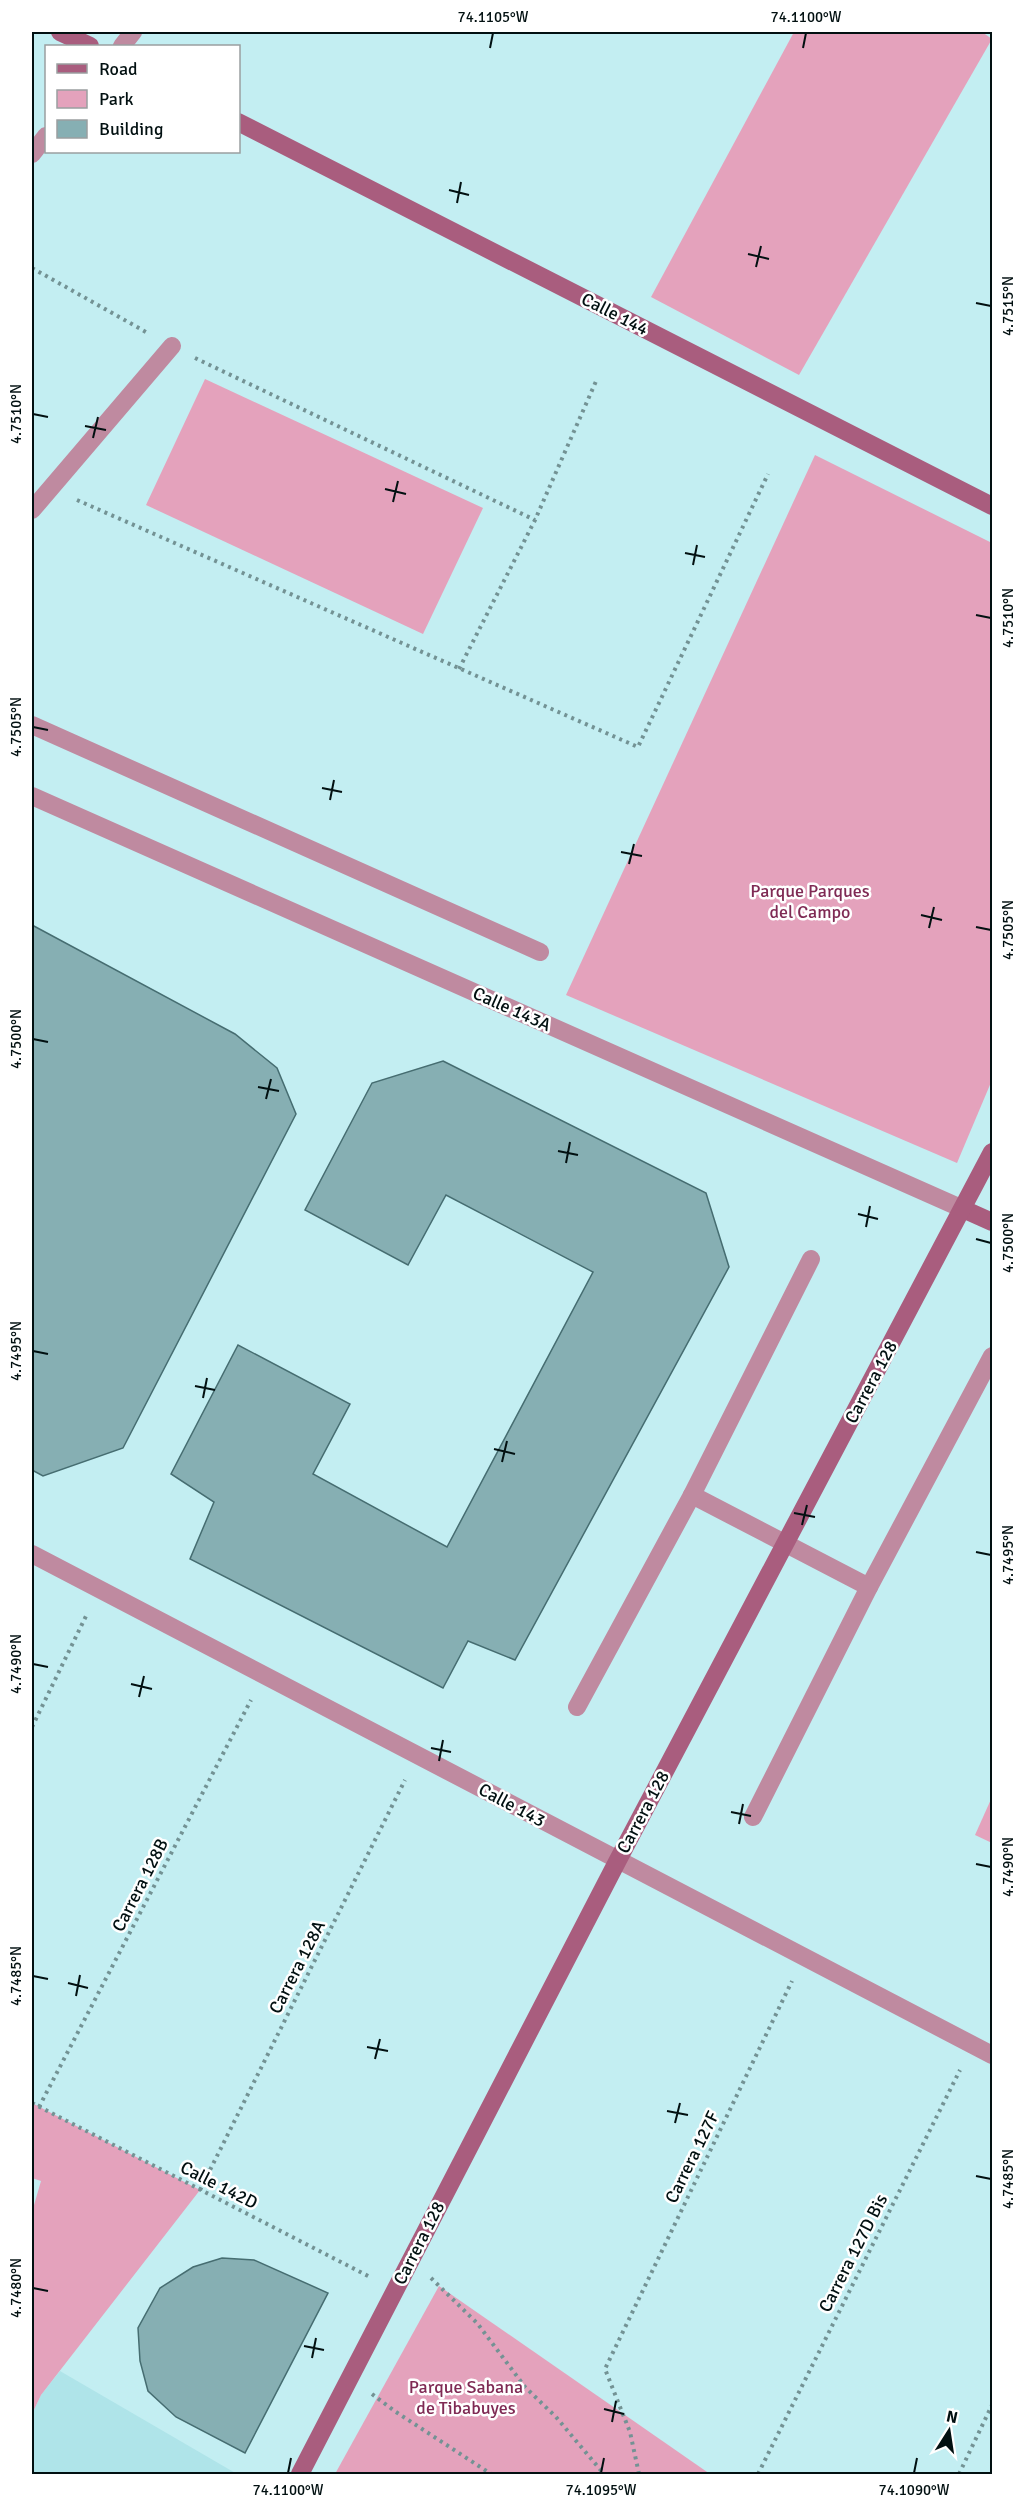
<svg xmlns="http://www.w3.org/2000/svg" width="1024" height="2506" viewBox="0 0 1024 2506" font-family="Signika,sans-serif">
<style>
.built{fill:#afe4e9}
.green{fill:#e4a2bc}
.building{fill:#86afb3;stroke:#466d71;stroke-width:1.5}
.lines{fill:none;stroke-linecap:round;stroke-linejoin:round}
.path{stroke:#739294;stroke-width:4;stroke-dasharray:3 4.5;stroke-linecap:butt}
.lane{stroke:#bf8aa0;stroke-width:18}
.street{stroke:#bf8aa0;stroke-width:18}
.secondary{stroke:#a95d7e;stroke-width:18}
.ticks{fill:none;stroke:#021011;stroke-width:2}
.labels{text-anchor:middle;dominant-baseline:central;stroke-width:5;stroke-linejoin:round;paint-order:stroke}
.street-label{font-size:18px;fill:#021011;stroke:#fff}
.park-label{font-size:18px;fill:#7f2a54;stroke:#fff}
.neatline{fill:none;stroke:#021011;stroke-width:2}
.ticks-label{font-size:15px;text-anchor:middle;fill:#021011}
</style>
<rect width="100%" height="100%" fill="#c3eef2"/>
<polygon class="built" points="60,2371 237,2474 32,2474 32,2414 41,2395"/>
<g class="green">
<polygon points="794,32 982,32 992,39 799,375 651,297"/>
<polygon points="205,379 483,508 423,634 146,505"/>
<polygon points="815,455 992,543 992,1080 957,1163 566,995"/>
<polygon points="992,1797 992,1843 975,1835"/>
<polygon points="32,2103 200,2190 41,2395 32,2414 32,2212 41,2181 32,2178"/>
<polygon points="439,2286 710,2474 335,2474"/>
</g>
<g class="building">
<polygon points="32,925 235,1034 277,1068 296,1114 123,1448 43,1476 32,1470"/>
<polygon points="443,1061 706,1193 729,1267 515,1660 468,1641 443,1688 190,1559 214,1502 171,1474 238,1345 350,1404 313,1474 447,1547 593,1272 446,1195 408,1265 305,1210 372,1083"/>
<polygon points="222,2258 254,2260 328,2293 245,2453 176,2417 148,2391 140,2361 138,2328 160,2288 193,2267"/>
</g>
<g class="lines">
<g class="path">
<polyline points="32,268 146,332"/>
<polyline points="195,358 535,520"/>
<polyline points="77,500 638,747 768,474"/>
<polyline points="459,669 535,520 597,379"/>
<polyline points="32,1727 87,1614"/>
<polyline points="32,2103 370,2277"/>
<polyline points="39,2107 251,1700"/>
<polyline points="200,2190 405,1780"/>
<polyline points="431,2278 477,2323 525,2387 556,2417 604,2474"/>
<polyline points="372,2394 396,2412 491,2474"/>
<polyline points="639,2474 630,2432 605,2369 792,1981"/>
<polyline points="758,2474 960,2070"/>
<polyline points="959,2474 992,2405"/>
</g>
<g class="lane">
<polyline points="32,510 172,346"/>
<polyline points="32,725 540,952"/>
<polyline points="692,1495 869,1587"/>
<polyline points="577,1707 692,1495 811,1259"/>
<polyline points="753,1817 869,1587 992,1356"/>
</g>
<g class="street">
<polyline points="122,46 133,32"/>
<polyline points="32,154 46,136"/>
<polyline points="32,796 963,1209"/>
<polyline points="32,1554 992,2055"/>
</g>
<g class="secondary">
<polyline points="60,32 90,46"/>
<polyline points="238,122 992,506"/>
<polyline points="963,1209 992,1222"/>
<polyline points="300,2474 618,1860 992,1152"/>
</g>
</g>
<path class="ticks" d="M490 48 493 33M803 48 806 33M449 190 469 195M457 203 461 182M748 254 769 259M756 267 761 246M976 303 991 306M33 414 48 417M85 426 106 430M93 438 98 417M385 489 406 494M393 502 398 481M685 553 705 557M693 565 697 545M976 615 991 618M33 727 48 730M322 788 342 792M330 800 334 780M621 852 642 856M629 864 634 844M921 915 942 920M976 927 991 930M929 928 934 907M33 1039 48 1042M258 1087 279 1091M266 1099 271 1079M558 1151 578 1155M566 1163 570 1142M858 1214 878 1219M866 1227 870 1206M976 1239 991 1243M33 1351 48 1354M195 1386 215 1390M203 1398 207 1378M494 1449 515 1454M502 1462 507 1441M794 1513 815 1517M802 1525 807 1505M976 1552 991 1555M33 1664 48 1667M131 1684 152 1689M139 1697 144 1676M431 1748 451 1752M439 1761 443 1740M731 1812 751 1816M739 1824 743 1804M976 1864 991 1867M33 1976 48 1979M68 1983 88 1988M76 1996 80 1975M367 2047 388 2051M375 2059 380 2039M667 2111 688 2115M675 2123 680 2103M976 2176 991 2179M33 2288 48 2291M304 2346 324 2350M312 2358 316 2338M604 2409 624 2414M612 2422 616 2401M288 2473 291 2458M601 2473 604 2458M914 2473 917 2458"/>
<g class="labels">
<g class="street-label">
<text transform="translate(615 314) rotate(27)">Calle 144</text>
<text transform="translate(512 1009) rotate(24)">Calle 143A</text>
<text transform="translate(871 1382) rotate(-62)">Carrera 128</text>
<text transform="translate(512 1805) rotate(28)">Calle 143</text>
<text transform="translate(643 1812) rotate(-62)">Carrera 128</text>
<text transform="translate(140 1885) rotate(-63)">Carrera 128B</text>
<text transform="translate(297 1967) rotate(-63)">Carrera 128A</text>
<text transform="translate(692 2157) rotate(-64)">Carrera 127F</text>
<text transform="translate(219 2185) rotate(27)">Calle 142D</text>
<text transform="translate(419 2243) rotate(-63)">Carrera 128</text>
<text transform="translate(853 2253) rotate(-63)">Carrera 127D Bis</text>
</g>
<g class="park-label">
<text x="810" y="891">Parque Parques<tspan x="810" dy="21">del Campo</tspan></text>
<text x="466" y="2387">Parque Sabana<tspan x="466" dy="21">de Tibabuyes</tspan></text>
</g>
</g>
<rect width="1024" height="2506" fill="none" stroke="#ffffff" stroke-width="66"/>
<rect x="45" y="45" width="195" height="108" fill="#ffffff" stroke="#9a9fa0" stroke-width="1.5"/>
<rect x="57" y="64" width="30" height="9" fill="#a95d7e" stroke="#9a9fa0" stroke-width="1.5"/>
<text x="99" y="75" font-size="18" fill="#021011">Road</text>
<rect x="57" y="90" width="30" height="18" fill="#e4a2bc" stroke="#9a9fa0" stroke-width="1.5"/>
<text x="99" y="105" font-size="18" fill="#021011">Park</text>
<rect x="57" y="120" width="30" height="18" fill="#86afb3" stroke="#9a9fa0" stroke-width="1.5"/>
<text x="99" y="135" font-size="18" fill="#021011">Building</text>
<g transform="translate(949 2431) rotate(12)" stroke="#ffffff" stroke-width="4.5" paint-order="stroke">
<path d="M0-4.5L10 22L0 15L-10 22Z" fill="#021011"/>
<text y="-9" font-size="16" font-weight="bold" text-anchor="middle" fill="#021011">N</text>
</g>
<rect x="33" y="33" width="958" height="2440" class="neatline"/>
<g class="ticks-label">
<text x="493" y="22">74.1105°W</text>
<text x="806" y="22">74.1100°W</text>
<text transform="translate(1008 306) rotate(-90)" y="5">4.7515°N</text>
<text transform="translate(16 414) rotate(-90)" y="5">4.7510°N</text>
<text transform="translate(1008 618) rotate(-90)" y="5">4.7510°N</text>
<text transform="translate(16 727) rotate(-90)" y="5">4.7505°N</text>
<text transform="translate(1008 930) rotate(-90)" y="5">4.7505°N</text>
<text transform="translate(16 1039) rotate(-90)" y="5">4.7500°N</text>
<text transform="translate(1008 1243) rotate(-90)" y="5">4.7500°N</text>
<text transform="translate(16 1351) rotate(-90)" y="5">4.7495°N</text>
<text transform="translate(1008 1555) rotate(-90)" y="5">4.7495°N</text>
<text transform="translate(16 1664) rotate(-90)" y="5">4.7490°N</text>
<text transform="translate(1008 1867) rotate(-90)" y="5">4.7490°N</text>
<text transform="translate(16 1976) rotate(-90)" y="5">4.7485°N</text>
<text transform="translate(1008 2179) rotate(-90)" y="5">4.7485°N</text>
<text transform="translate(16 2288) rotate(-90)" y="5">4.7480°N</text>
<text x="288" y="2495">74.1100°W</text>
<text x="601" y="2495">74.1095°W</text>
<text x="914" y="2495">74.1090°W</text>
</g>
</svg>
